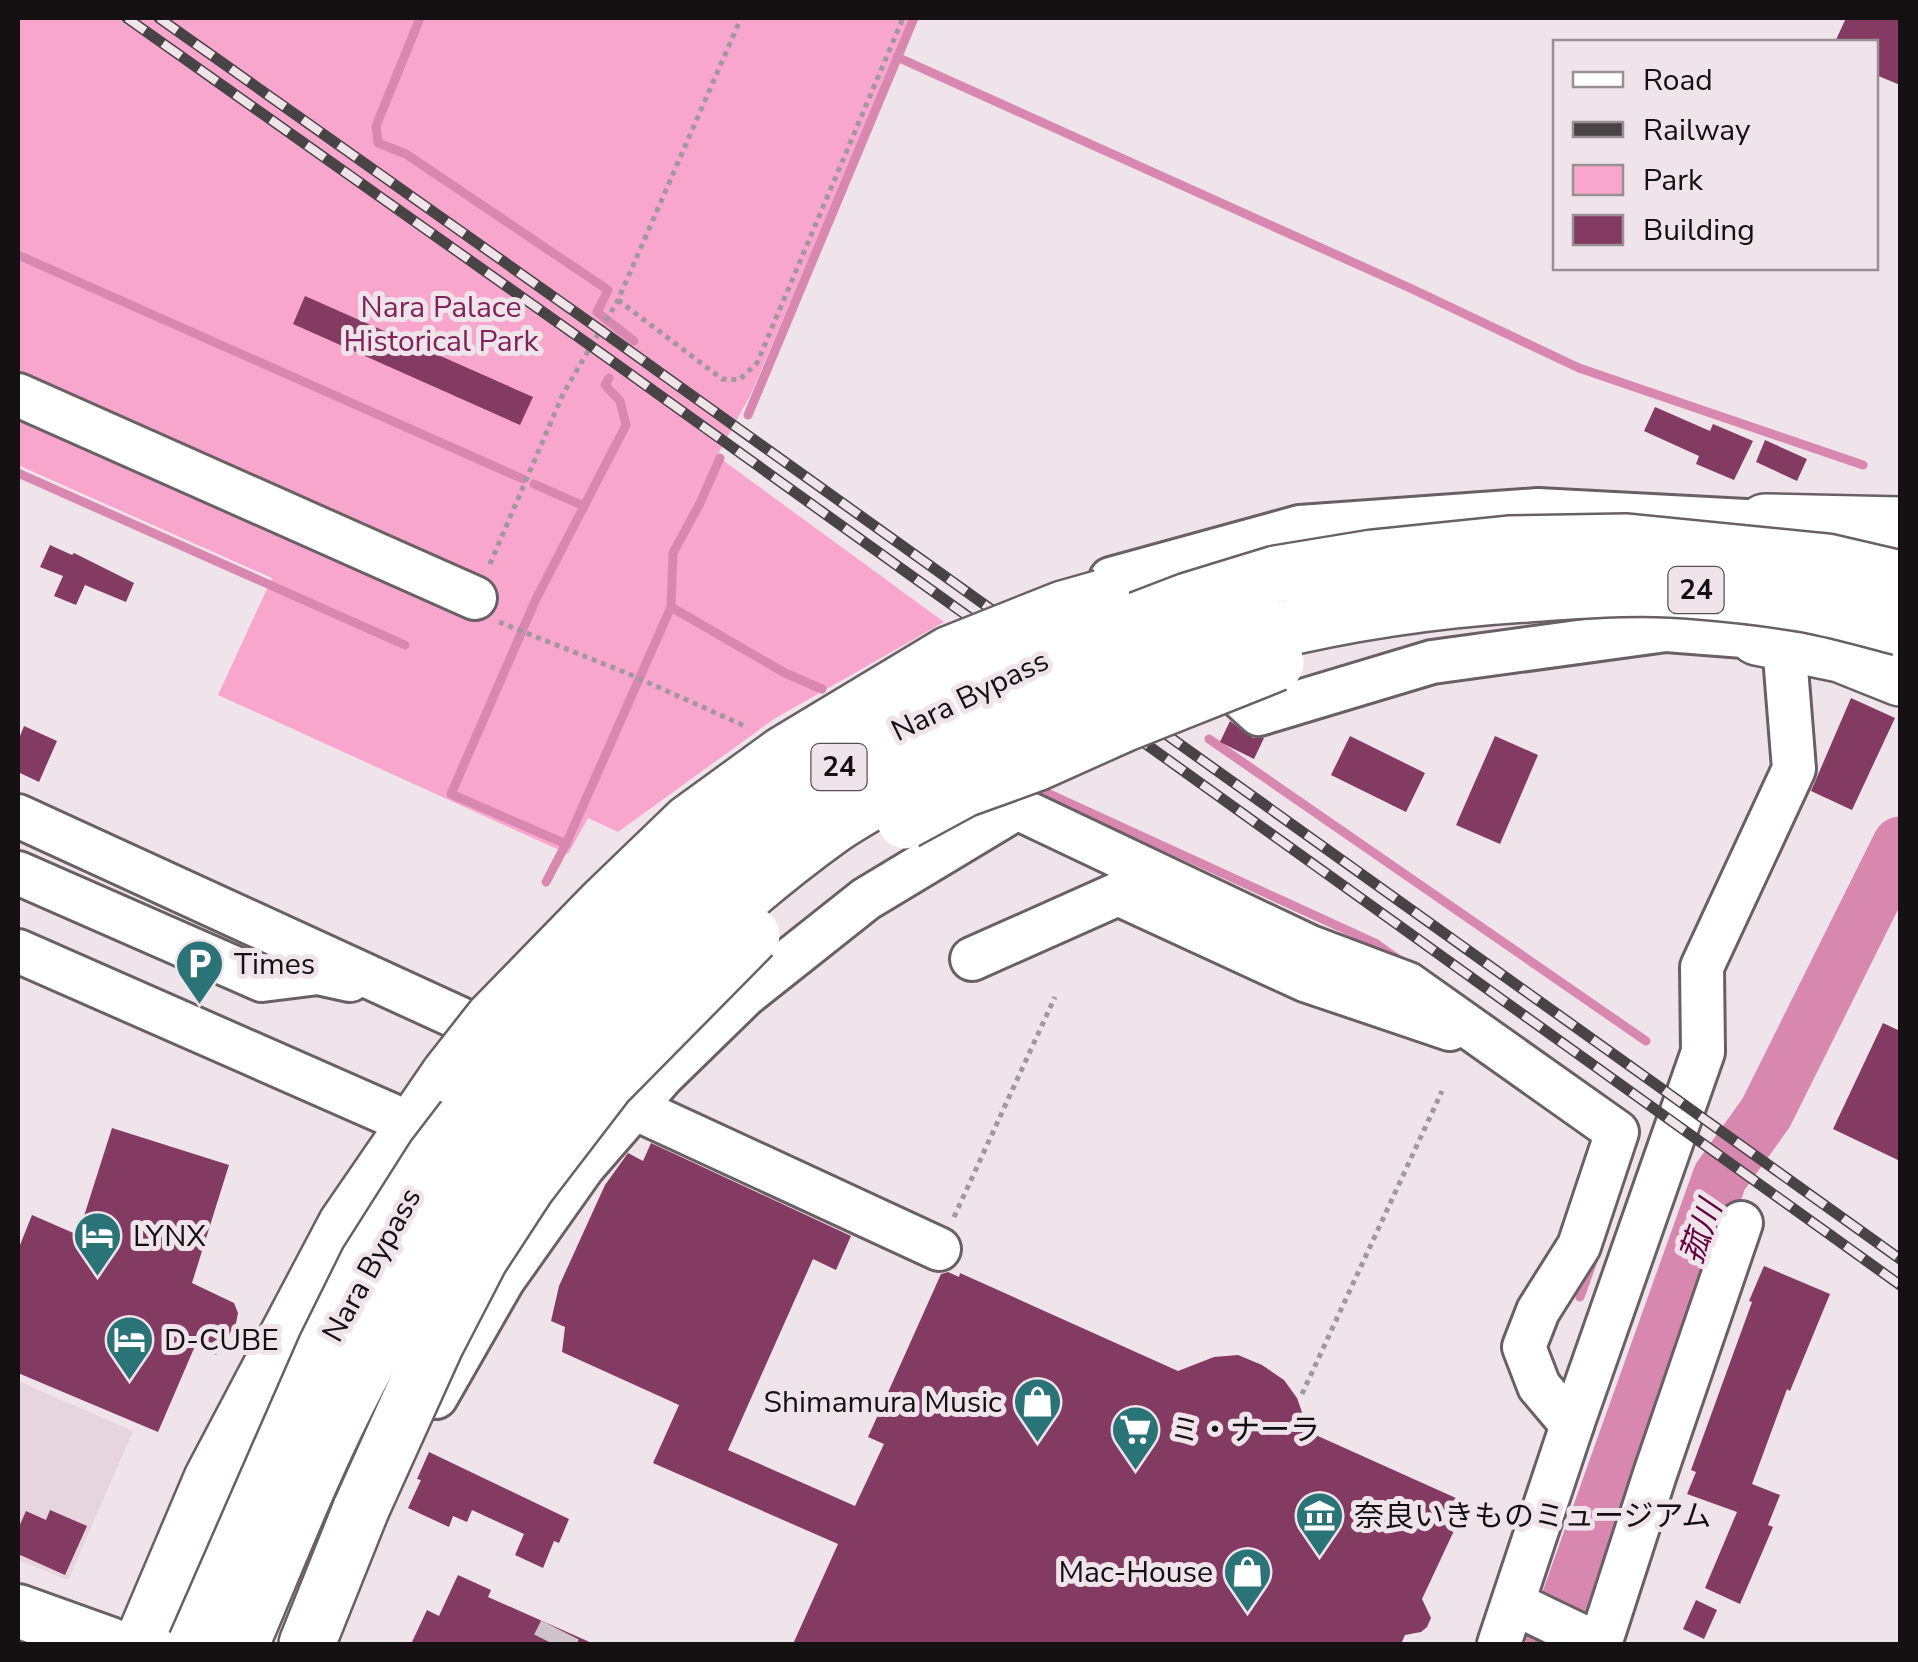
<svg xmlns="http://www.w3.org/2000/svg" width="1918" height="1662" viewBox="0 0 1918 1662" font-family="'Nunito Sans','Noto Sans JP',sans-serif">
<style>
.built{fill:#e7d5dd}
.green{fill:#f9a6cd}
.lines{fill:none;stroke-linecap:round;stroke-linejoin:round}
.stream{stroke:#d888ae;stroke-width:9}
.river{stroke:#d888ae;stroke-width:55}
.building{fill:#843b61}
.minor-tunnel{stroke:#cec4c9;stroke-width:42;stroke-dasharray:42 21;stroke-linecap:butt}
.minor-casing{stroke:#696064;stroke-width:48}
.major-casing{stroke:#696064;stroke-width:58}
.highway-casing{stroke:#696064;stroke-width:60}
.path{stroke:#a0989c;stroke-width:5;stroke-dasharray:5 5;stroke-linecap:butt}
.minor{stroke:#fff;stroke-width:42}
.major{stroke:#fff;stroke-width:52}
.highway{stroke:#fff;stroke-width:55}
.rail-casing{stroke:#484345;stroke-width:11}
.rail{stroke:#efe4e9;stroke-width:8;stroke-dasharray:22;stroke-linecap:butt}
.highway-bridge-casing{stroke:#696064;stroke-width:60;stroke-linecap:butt}
.highway-bridge{stroke:#fff;stroke-width:55}
.labels{text-anchor:middle;dominant-baseline:central;stroke-width:10;stroke-linejoin:round;paint-order:stroke}
.shield{fill:#efe4e9;stroke:#565053;stroke-width:2.5}
.shield-label{font-size:28px;font-weight:bold;fill:#151113}
.park-label{font-size:30px;fill:#812359;stroke:#efe4e9}
.street-label{font-size:30px;fill:#151113;stroke:#efe4e9}
.poi-label{font-size:30px;fill:#151113;stroke:#efe4e9;text-anchor:start}
.water-label{font-size:32px;font-style:italic;fill:#63003f;stroke:#efe4e9}
</style>
<rect width="100%" height="100%" fill="#efe4e9"/>
<polygon class="built" points="18,1381 133,1431 68,1580 18,1560"/>
<polygon class="green" points="18,18 911,18 751,394 717,456 944,622 774,719 618,832 588,818 568,854 218,695 272,578 18,465"/>
<g class="lines">
<g class="stream">
<polyline points="420,18 376,126 378,143 406,154 608,290 597,312 634,341"/>
<polyline points="897,57 1410,288 1579,368 1863,465"/>
<polyline points="18,255 523,479"/>
<polyline points="748,415 914,18"/>
<polyline points="18,473 405,645"/>
<polyline points="534,484 584,506"/>
<polyline points="671,607 785,673 822,689"/>
<polyline points="1209,739 1646,1041"/>
<polyline points="1032,786 1375,943 1402,962"/>
<polyline points="566,844 451,794 536,599 626,425 620,401 605,385 609,378"/>
<polyline points="546,882 566,844 671,607 673,553 700,503 720,458"/>
<polyline points="1580,1297 1593,1261"/>
</g>
<polyline class="river" points="1553,1644 1720,1177 1766,1113 1900,844"/>
</g>
<g class="building">
<polygon points="1846,18 1900,18 1900,85 1876,75 1876,42 1835,42"/>
<polygon points="305,296 533,397 520,425 293,324"/>
<polygon points="1655,407 1710,431 1713,424 1753,441 1734,480 1696,464 1699,456 1644,431"/>
<polygon points="1765,440 1807,459 1797,481 1756,462"/>
<polygon points="50,545 72,555 74,553 134,583 126,602 85,585 76,605 54,596 63,576 40,567"/>
<polygon points="1851,698 1895,718 1852,810 1811,791"/>
<polygon points="1230,721 1253,738 1264,738 1254,759 1220,742"/>
<polygon points="24,726 57,741 39,782 18,772 18,741"/>
<polygon points="1350,736 1425,773 1406,812 1331,775"/>
<polygon points="1495,736 1538,755 1500,844 1456,825"/>
<polygon points="1883,1023 1900,1031 1900,1161 1833,1129"/>
<polygon points="112,1128 229,1165 192,1283 234,1303 238,1313 236,1323 216,1355 195,1346 158,1432 18,1373 18,1250 32,1215 78,1235"/>
<polygon points="651,1143 851,1236 836,1270 813,1259 728,1450 855,1506 884,1444 868,1437 941,1274 948,1272 959,1277 960,1273 1178,1371 1214,1357 1238,1355 1262,1365 1284,1380 1297,1398 1309,1432 1467,1503 1422,1599 1431,1618 1427,1627 1421,1632 1405,1635 1401,1644 793,1644 838,1544 653,1463 679,1405 562,1352 565,1327 551,1321 559,1286 605,1185 628,1153 643,1161"/>
<polygon points="1764,1266 1830,1294 1790,1391 1787,1389 1752,1484 1780,1495 1768,1525 1773,1527 1740,1604 1705,1588 1737,1512 1687,1494 1696,1472 1691,1470 1752,1302 1749,1301"/>
<polygon points="429,1452 569,1519 559,1543 554,1541 543,1568 515,1555 524,1534 472,1510 467,1522 453,1516 449,1527 408,1508 421,1480 417,1479"/>
<polygon points="50,1510 87,1526 65,1575 18,1554 18,1529 26,1511 46,1520"/>
<polygon points="458,1575 491,1590 488,1597 594,1644 411,1644 427,1610 439,1616"/>
<polygon points="1696,1600 1717,1610 1704,1639 1683,1629"/>
</g>
<g class="lines">
<polyline class="minor-tunnel" points="553,1644 560,1630"/>
<defs>
<g id="minor">
<polyline points="18,395 475,598"/>
<polygon points="1538,510 1765,522 1757,637 1666,630 1432,662 1259,714 1111,579 1300,527"/>
<polyline points="1017,808 1310,947 1408,984 1617,1132 1579,1246 1538,1311 1524,1347 1539,1386 1572,1425"/>
<polyline points="18,816 463,1020 511,1045"/>
<polyline points="18,873 262,980 318,973 350,980"/>
<polyline points="18,951 391,1115"/>
<polyline points="972,959 1118,894 1305,980 1450,1029"/>
<polyline points="610,1097 939,1249"/>
<polyline points="436,1397 503,1280 583,1167 662,1076 745,995 866,899 1017,808 979,757"/>
<polyline points="1513,1603 1598,1644"/>
<polyline points="1499,1644 1572,1425 1703,1052 1702,967 1794,769 1784,643"/>
<polyline points="1600,1644 1655,1474 1741,1223"/>
</g>
<polyline id="major" points="18,1611 110,1644"/>
<g id="highway">
<polyline points="1765,522 1900,525"/>
<polyline points="1757,637 1840,654 1900,678"/>
<polyline points="142,1644 212,1479 346,1225 449,1075"/>
<polyline points="307,1644 361,1509"/>
</g>
</defs>
<use href="#minor" class="minor-casing"/>
<use href="#major" class="major-casing"/>
<use href="#highway" class="highway-casing"/>
<g class="path">
<polyline points="618,300 722,379 739,380 757,363 903,18"/>
<polyline points="490,564 563,394 618,300 741,18"/>
<polyline points="499,622 629,674 747,727"/>
<polyline points="954,1217 1055,997"/>
<polyline points="1302,1394 1442,1091"/>
</g>
<use href="#minor" class="minor"/>
<use href="#major" class="major"/>
<use href="#highway" class="highway"/>
<defs>
<g id="rail">
<polyline points="127,18 591,346 1900,1285"/>
<polyline points="159,18 599,329 1900,1259"/>
</g>
</defs>
<use href="#rail" class="rail-casing"/>
<use href="#rail" class="rail"/>
<defs>
<g id="highway-bridge">
<polyline points="905,821 964,789 1036,763 1123,724 1276,663"/>
<polyline points="449,1075 493,1019 606,903 689,823 784,754 950,654 1063,609 1102,598"/>
<polyline points="361,1509 436,1343 480,1258 527,1186 606,1083 752,935"/>
<polyline points="196,1644 326,1347 368,1262 434,1158 499,1073 558,1002 655,906 711,859 779,807 892,732 972,688 1094,637 1188,601 1276,574 1373,558 1509,544 1627,542 1827,562 1900,579"/>
<path d="M241 1644C279 1555 314 1464 359 1378 408 1283 467 1191 533 1107 578 1050 629 999 682 951 729 907 778 865 831 827 851 813 874 801 895 788 1091 668 1298 608 1527 594 1584 590 1642 585 1699 591 1735 594 1771 598 1806 604 1838 610 1869 619 1900 627"/>
</g>
</defs>
<use href="#highway-bridge" class="highway-bridge-casing"/>
<use href="#highway-bridge" class="highway-bridge"/>
</g>
<defs>
<symbol id="parking-pin" viewBox="-11 -11 22 30"><path d="M0 17L-7.5 6A9.5 9.5 0 1 1 7.5 6Z" fill="#2a7478" stroke="#efe4e9"/><path d="M-3.5-5.5H1a3.5 3.5 0 0 1 0 7H-1V5.5H-3.5ZM-1-3.4V-.6H.8a1.4 1.4 0 0 0 0-2.8Z" fill="#fff"/></symbol>
<symbol id="hotel-pin" viewBox="-11 -11 22 30"><path d="M0 17L-7.5 6A9.5 9.5 0 1 1 7.5 6Z" fill="#2a7478" stroke="#efe4e9"/><path d="M-6-4.5h1.5V1H6V5H4.5V3h-9V5H-6ZM-4 0a1.8 1.8 0 1 1 3.6 0ZM.5 0V-2.5h3Q6-2.5 6 0Z" fill="#fff"/></symbol>
<symbol id="shop-pin" viewBox="-11 -11 22 30"><path d="M0 17L-7.5 6A9.5 9.5 0 1 1 7.5 6Z" fill="#2a7478" stroke="#efe4e9"/><path d="M-5-2.5h2.3a2.7 3.5 0 0 1 5.4 0H5L5.5 6h-11ZM-1.5-2.5h3a1.5 2.3 0 0 0-3 0Z" fill="#fff"/></symbol>
<symbol id="supermarket-pin" viewBox="-11 -11 22 30"><path d="M0 17L-7.5 6A9.5 9.5 0 1 1 7.5 6Z" fill="#2a7478" stroke="#efe4e9"/><path d="M-6-5.5h2.5l.6 2H6L4.5 2H-2.5L-4.4-4H-6ZM-1.5 3.2a1.3 1.3 0 1 0 .1 0ZM3 3.2a1.3 1.3 0 1 0 .1 0Z" fill="#fff"/></symbol>
<symbol id="museum-pin" viewBox="-11 -11 22 30"><path d="M0 17L-7.5 6A9.5 9.5 0 1 1 7.5 6Z" fill="#2a7478" stroke="#efe4e9"/><path d="M0-6L6-3V-2H-6V-3ZM-5-1h2V3h-2ZM-1-1h2V3h-2ZM3-1h2V3H3ZM-6 4H6V6H-6Z" fill="#fff"/></symbol>
</defs>
<g fill-rule="evenodd">
<use href="#parking-pin" x="172" y="936" width="55" height="75"/>
<use href="#hotel-pin" x="70" y="1208" width="55" height="75"/>
<use href="#hotel-pin" x="102" y="1312" width="55" height="75"/>
<use href="#shop-pin" x="1010" y="1374" width="55" height="75"/>
<use href="#supermarket-pin" x="1108" y="1402" width="55" height="75"/>
<use href="#museum-pin" x="1292" y="1488" width="55" height="75"/>
<use href="#shop-pin" x="1220" y="1544" width="55" height="75"/>
</g>
<g class="labels">
<g class="shield">
<rect x="1668.5" y="567" width="55" height="46" rx="8"/>
<rect x="811.5" y="744" width="55" height="46" rx="8"/>
</g>
<g class="shield-label">
<text x="1696" y="590">24</text>
<text x="839" y="767">24</text>
</g>
<g class="park-label">
<text x="441" y="307">Nara Palace<tspan x="441" dy="34">Historical Park</tspan></text>
</g>
<g class="street-label">
<text transform="translate(970 696) rotate(-26)">Nara Bypass</text>
<text transform="translate(372 1265) rotate(-61)">Nara Bypass</text>
</g>
<g class="poi-label">
<text x="234" y="964">Times</text>
<text x="133" y="1236">LYNX</text>
<text x="164" y="1340">D-CUBE</text>
<text x="1002" y="1402" text-anchor="end">Shimamura Music</text>
<text x="1170" y="1430">ミ・ナーラ</text>
<text x="1354" y="1516">奈良いきものミュージアム</text>
<text x="1213" y="1572" text-anchor="end">Mac-House</text>
</g>
<g class="water-label">
<text transform="translate(1701 1232) rotate(-70)">菰川</text>
</g>
</g>
<rect width="1918" height="1662" fill="none" stroke="#151113" stroke-width="40"/>
<rect x="1553" y="40" width="325" height="230" fill="#efe4e9" stroke="#989093" stroke-width="2.5"/>
<rect x="1573" y="72" width="50" height="15" fill="#ffffff" stroke="#989093" stroke-width="2.5"/>
<text x="1643" y="90" font-size="30" fill="#151113">Road</text>
<rect x="1573" y="122" width="50" height="15" fill="#484345" stroke="#989093" stroke-width="2.5"/>
<text x="1643" y="140" font-size="30" fill="#151113">Railway</text>
<rect x="1573" y="165" width="50" height="30" fill="#f9a6cd" stroke="#989093" stroke-width="2.5"/>
<text x="1643" y="190" font-size="30" fill="#151113">Park</text>
<rect x="1573" y="215" width="50" height="30" fill="#843b61" stroke="#989093" stroke-width="2.5"/>
<text x="1643" y="240" font-size="30" fill="#151113">Building</text>
</svg>
